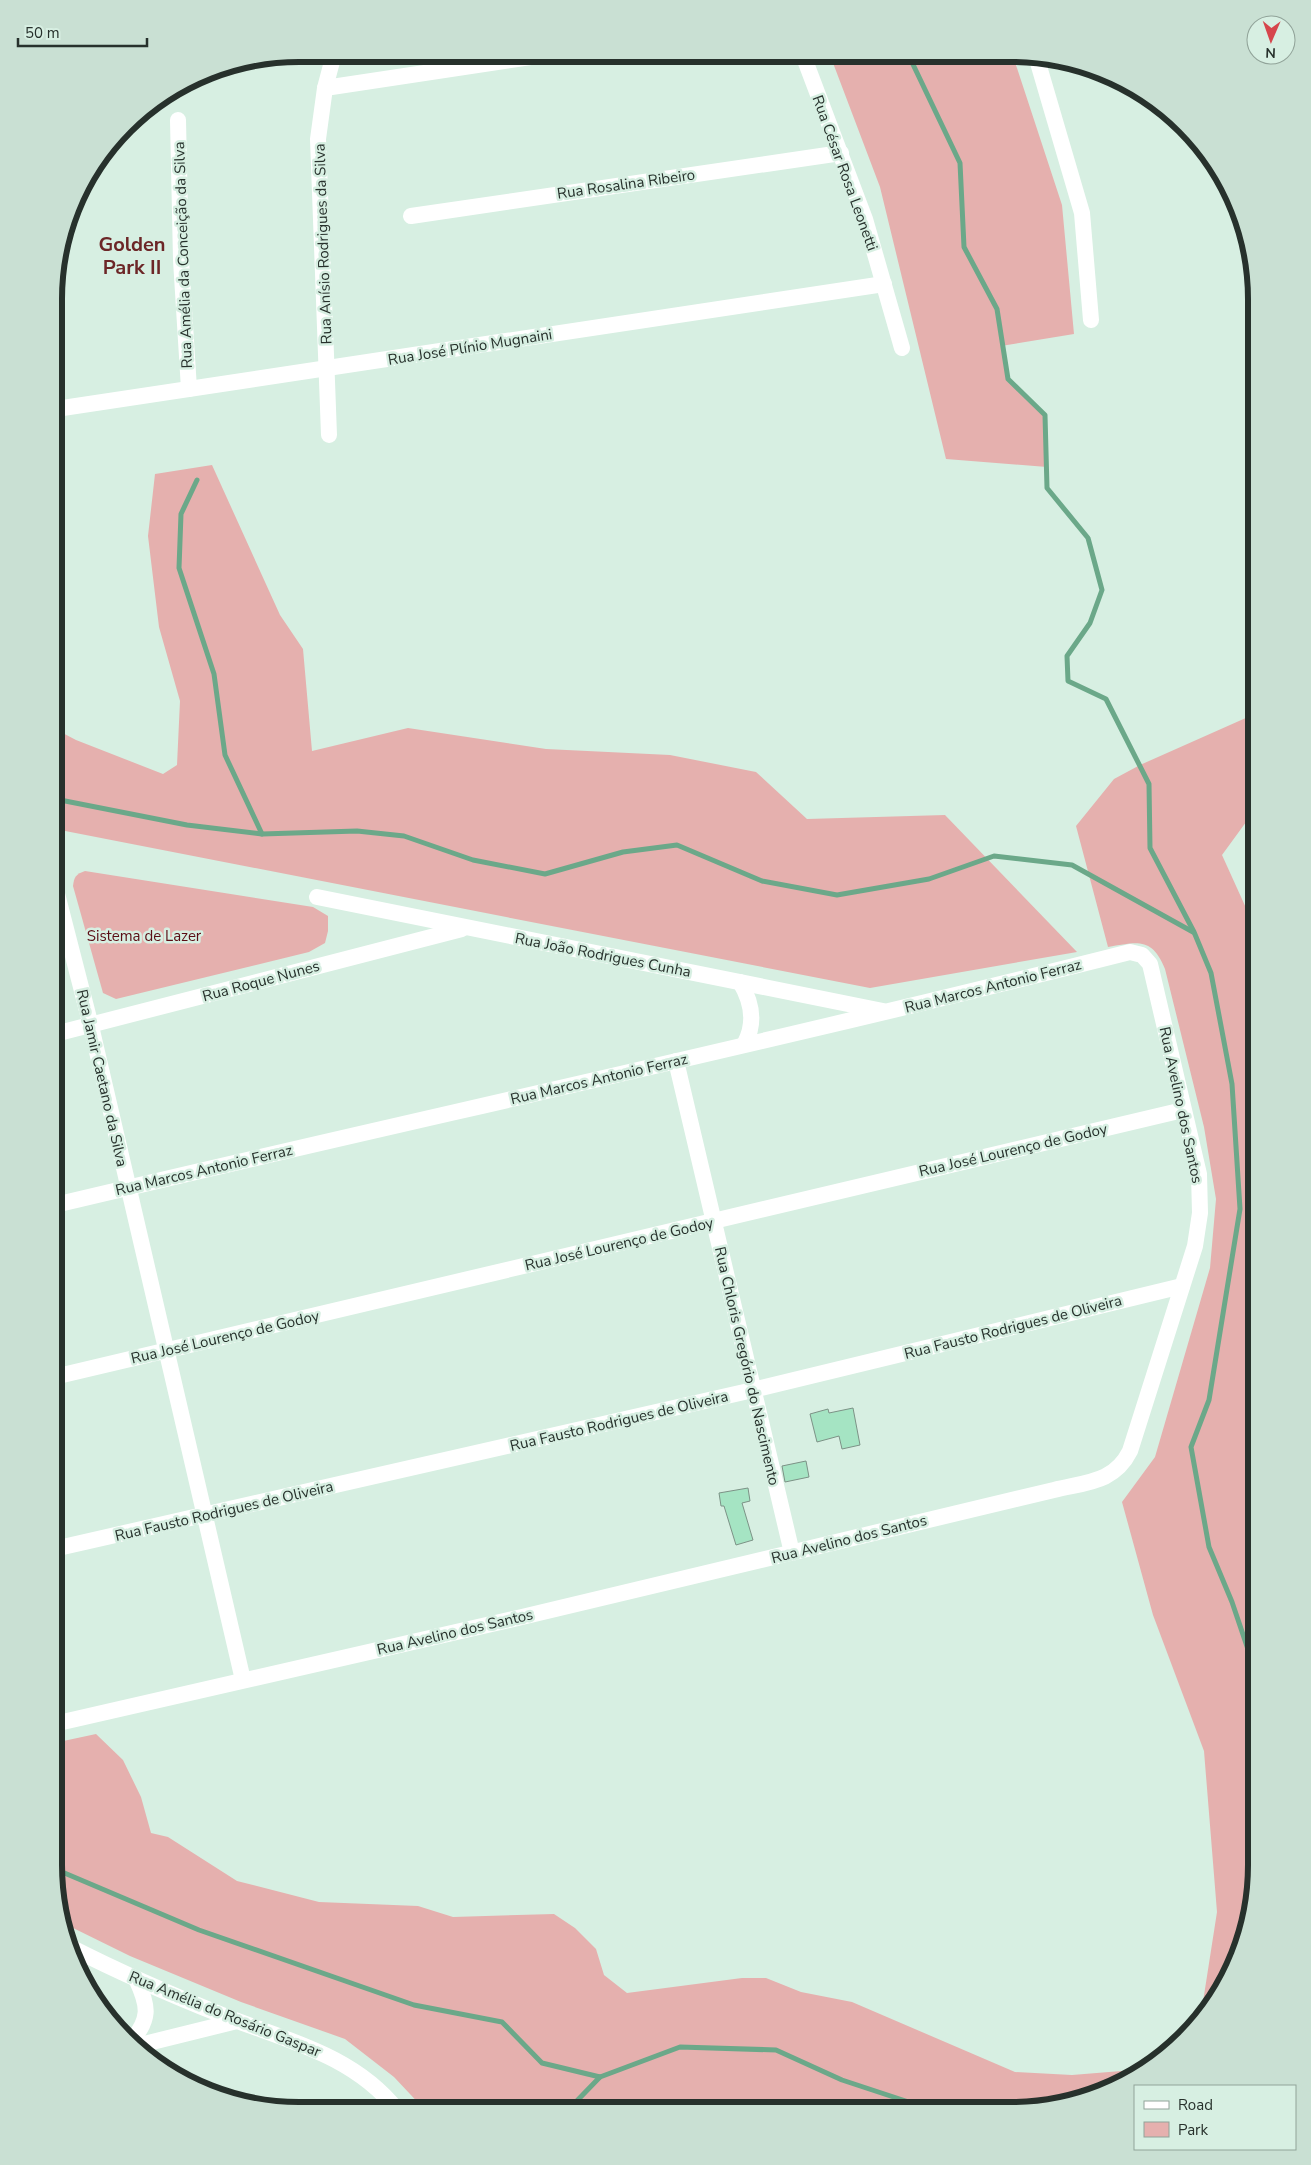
<svg xmlns="http://www.w3.org/2000/svg" width="1311" height="2165" viewBox="0 0 1311 2165" font-family="'Nunito Sans',sans-serif">
<style>
.green{fill:#e5b0ae}
.lines{fill:none;stroke-linecap:round;stroke-linejoin:round}
.stream{stroke:#6ba889;stroke-width:5}
.building{fill:#a5e4c3;stroke:#7c9286}
.street{stroke:#fff;stroke-width:16}
.labels{text-anchor:middle;dominant-baseline:central;stroke-width:5;stroke-linejoin:round;paint-order:stroke}
.street-label{font-size:15px;fill:#27312c;stroke:#d7efe2}
.park-label{font-size:15px;fill:#5a0c14;stroke:#d7efe2}
.district-label{font-size:20px;font-weight:bold;fill:#6c2627;stroke:#d7efe2}
.rim{fill:none;stroke:#27312c;stroke-width:6}
</style>
<rect width="100%" height="100%" fill="#d7efe2"/>
<g class="green">
<polygon points="830,55 1013,56 1062,205 1074,334 1001,346 1008,379 1045,415 1047,467 946,459 880,187"/>
<polygon points="212,465 280,615 303,649 312,751 408,728 546,749 670,755 756,772 807,819 945,815 1077,952 870,988 55,829 55,729 76,740 163,774 177,765 180,701 159,627 148,536 155,474"/>
<path d="M1257 713V807L1222 855 1251 919 1257 918V1882L1239 1959 1207 2015 1200 2021 1217 1912 1204 1751 1153 1615 1122 1502 1155 1457 1210 1268 1216 1199 1204 1127 1165 969C1152 937 1138 942 1108 947L1076 826 1114 779 1140 765Z"/>
<path d="M85 871 313 907 328 916V931L325 943 309 952 116 999 103 993 73 886C74 877 76 874 85 871Z"/>
<polygon points="96,1734 123,1760 141,1797 151,1833 168,1837 237,1881 319,1902 418,1906 453,1917 554,1914 575,1928 596,1949 604,1975 627,1993 742,1978 766,1978 801,1992 852,2002 1015,2072 1072,2075 1146,2069 1105,2093 1012,2111 467,2110 464,2107 425,2110 394,2077 345,2039 241,2002 130,1956 65,1924 54,1865 54,1743"/>
</g>
<g class="lines">
<g class="stream">
<polyline points="909,56 960,163 964,247 997,309 1008,379 1045,415 1047,488 1088,538 1102,590 1090,623 1067,656 1068,681 1106,699 1149,784 1150,848 1194,932 1211,973 1232,1084 1240,1209 1209,1400 1191,1447 1209,1547 1232,1602 1257,1676"/>
<polyline points="197,480 181,514 179,568 214,674 225,755 262,834"/>
<polyline points="55,799 187,825 262,834 357,831 404,836 473,860 545,874 623,852 677,845 762,881 837,895 929,879 994,856 1072,865 1193,932"/>
<polyline points="55,1869 199,1930 414,2005 502,2022 542,2063 600,2077 680,2047 776,2050 842,2080 936,2111"/>
<polyline points="568,2110 600,2077"/>
</g>
</g>
<g class="building">
<polygon points="853,1408 860,1445 842,1449 839,1436 817,1442 810,1414 828,1409 829,1413"/>
<polygon points="806,1461 809,1477 785,1482 782,1466"/>
<polygon points="748,1488 750,1501 742,1503 753,1540 736,1545 724,1506 721,1506 719,1493"/>
</g>
<g class="lines">
<g class="street">
<polyline points="803,55 865,219 902,348"/>
<polyline points="1036,56 1082,213 1091,320"/>
<polyline points="325,88 551,54"/>
<polyline points="178,120 181,260 189,389"/>
<polyline points="411,216 841,153"/>
<polyline points="56,409 884,284"/>
<polyline points="329,435 318,139 325,88 334,54"/>
<polyline points="55,886 91,1026 243,1680"/>
<polyline points="317,897 883,1011"/>
<path d="M740 982C752 1002 756 1022 745 1043"/>
<polyline points="55,1034 462,929"/>
<polyline points="676,1061 792,1553"/>
<polyline points="54,1377 1183,1110"/>
<polyline points="54,1549 753,1390 1182,1286"/>
<path d="M54 1724 522 1617 1054 1490C1086 1482 1114 1483 1130 1451L1195 1246 1200 1213 1199 1174 1150 964 1142 955 1130 952C773 1042 413 1120 55 1205"/>
<path d="M70 1947C121 1973 169 1994 222 2015 284 2040 353 2054 397 2110"/>
<path d="M131 2042C150 2019 149 2007 137 1981"/>
<polyline points="136,2046 237,2021"/>
</g>
</g>
<g class="labels">
<g class="street-label">
<text transform="translate(845 173) rotate(70)">Rua César Rosa Leonetti</text>
<text transform="translate(626 184) rotate(-8)">Rua Rosalina Ribeiro</text>
<text transform="translate(323 244) rotate(-92)">Rua Anísio Rodrigues da Silva</text>
<text transform="translate(183 255) rotate(-92)">Rua Amélia da Conceição da Silva</text>
<text transform="translate(470 347) rotate(-9)">Rua José Plínio Mugnaini</text>
<text transform="translate(603 955) rotate(11)">Rua João Rodrigues Cunha</text>
<text transform="translate(261 981) rotate(-15)">Rua Roque Nunes</text>
<text transform="translate(993 986) rotate(-14)">Rua Marcos Antonio Ferraz</text>
<text transform="translate(102 1078) rotate(77)">Rua Jamir Caetano da Silva</text>
<text transform="translate(599 1079) rotate(-13)">Rua Marcos Antonio Ferraz</text>
<text transform="translate(1181 1105) rotate(78)">Rua Avelino dos Santos</text>
<text transform="translate(1013 1150) rotate(-13)">Rua José Lourenço de Godoy</text>
<text transform="translate(204 1170) rotate(-13)">Rua Marcos Antonio Ferraz</text>
<text transform="translate(619 1244) rotate(-13)">Rua José Lourenço de Godoy</text>
<text transform="translate(1013 1327) rotate(-14)">Rua Fausto Rodrigues de Oliveira</text>
<text transform="translate(225 1337) rotate(-13)">Rua José Lourenço de Godoy</text>
<text transform="translate(747 1366) rotate(77)">Rua Chloris Gregório do Nascimento</text>
<text transform="translate(619 1421) rotate(-13)">Rua Fausto Rodrigues de Oliveira</text>
<text transform="translate(224 1511) rotate(-13)">Rua Fausto Rodrigues de Oliveira</text>
<text transform="translate(849 1539) rotate(-14)">Rua Avelino dos Santos</text>
<text transform="translate(455 1632) rotate(-13)">Rua Avelino dos Santos</text>
<text transform="translate(225 2014) rotate(22)">Rua Amélia do Rosário Gaspar</text>
</g>
<g class="park-label">
<text x="144" y="936">Sistema de Lazer</text>
</g>
<g class="district-label">
<text x="132" y="244">Golden<tspan x="132" dy="23">Park II</tspan></text>
</g>
</g>
<path d="M0 0H1311V2165H0ZM299 62H1011A237 237 0 0 1 1248 299V1865A237 237 0 0 1 1011 2102H299A237 237 0 0 1 62 1865V299A237 237 0 0 1 299 62Z" fill="#c9e0d3" fill-rule="evenodd"/>
<path class="rim" d="M299 62H1011A237 237 0 0 1 1248 299V1865A237 237 0 0 1 1011 2102H299A237 237 0 0 1 62 1865V299A237 237 0 0 1 299 62Z"/>
<rect x="1134" y="2085" width="162" height="65" fill="#d7efe2" stroke="#91a399"/>
<rect x="1144" y="2101" width="25" height="8" fill="#ffffff" stroke="#91a399"/>
<text x="1178" y="2110" font-size="15" fill="#27312c">Road</text>
<rect x="1144" y="2122" width="25" height="15" fill="#e5b0ae" stroke="#91a399"/>
<text x="1178" y="2135" font-size="15" fill="#27312c">Park</text>
<g transform="translate(1271 40) rotate(182)"><circle r="24" fill="#d7efe2" stroke="#91a399"/>
<path d="M0-4L9 19L0 12L-9 19Z" fill="#d6464c"/>
<text y="-8" font-size="14" font-weight="bold" text-anchor="middle" fill="#27312c">N</text>
</g>
<path d="M18 38v8h129v-8" fill="none" stroke="#27312c" stroke-width="2.5"/>
<text x="25" y="38" font-size="15" fill="#27312c" stroke="#d7efe2" stroke-width="4" paint-order="stroke">50 m</text>
</svg>
